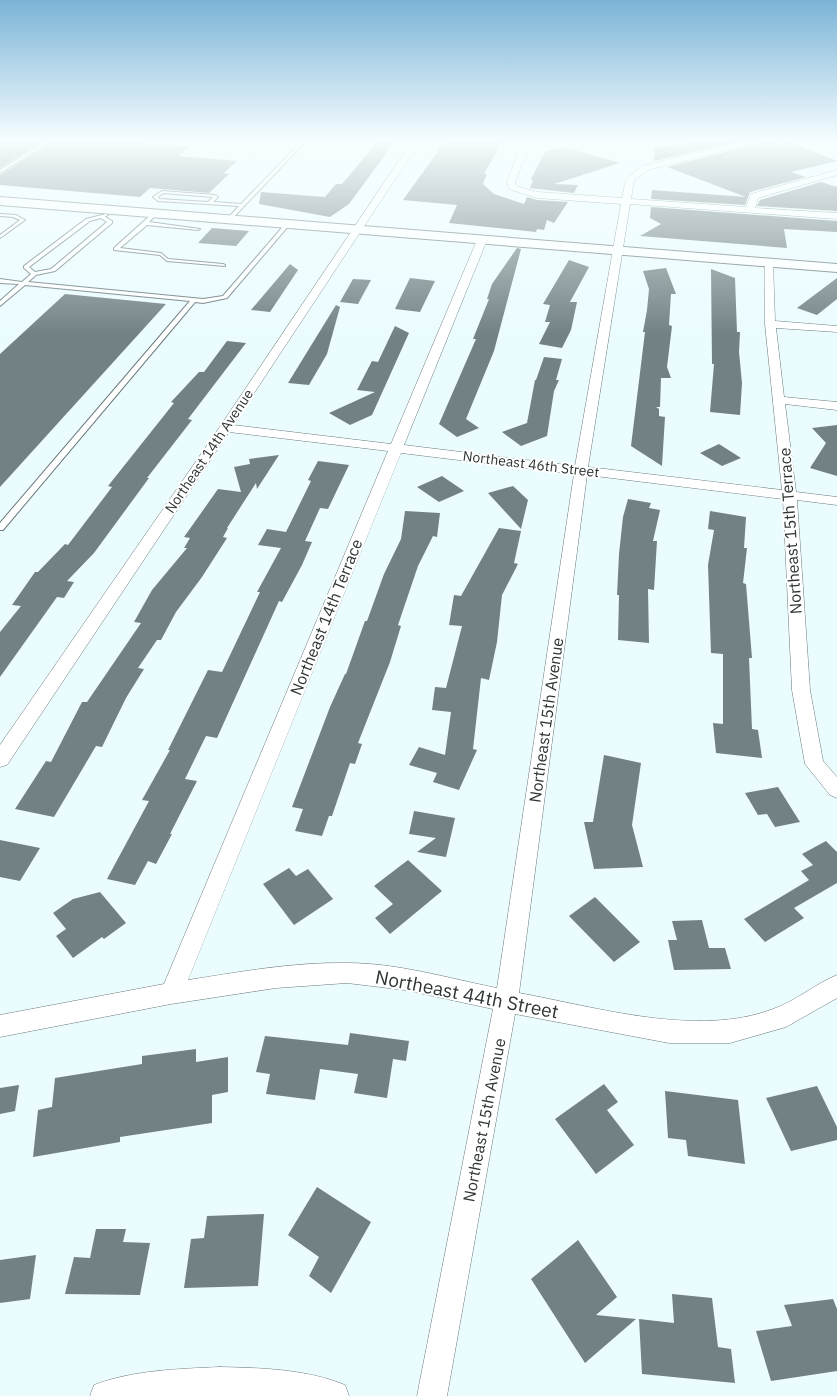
<svg xmlns="http://www.w3.org/2000/svg" width="837" height="1396" viewBox="0 0 837 1396" font-family="'IBM Plex Sans',sans-serif">
<style>
.building{fill:#728184}
.lines{fill:none;stroke-linecap:round;stroke-linejoin:round}
.lane-casing{stroke:#6a797b;stroke-width:2}
.street-casing{stroke:#6a797b;stroke-width:1}
.secondary-casing{stroke:#6a797b;stroke-width:2}
.lane{fill:#fff;fill-rule:evenodd}
.street{fill:#fff;fill-rule:evenodd}
.secondary{fill:#fff;fill-rule:evenodd}
.labels{text-anchor:middle;dominant-baseline:central;stroke-width:4;stroke-linejoin:round;paint-order:stroke}
.far-street-label{font-size:14px;fill:#2e3435;stroke:#fff}
.street-label{font-size:16px;fill:#2e3435;stroke:#fff}
.near-street-label{font-size:19px;fill:#2e3435;stroke:#fff}
</style>
<rect width="100%" height="100%" fill="#ebfcff"/>
<g class="building">
<polygon points="0,140 46,140 0,168"/>
<polygon points="55,140 102,140 191,146 178,156 237,161 224,173 229,174 209,193 150,188 140,197 0,185 0,175"/>
<polygon points="379,140 396,140 349,204 330,217 259,204 261,192 325,197 336,184 342,184"/>
<polygon points="446,140 503,140 484,174 487,174 483,184 494,194 524,204 527,197 537,200 568,202 554,223 547,220 544,230 537,229 536,232 449,223 457,205 403,200"/>
<polygon points="701,140 746,140 654,161 655,148"/>
<polygon points="767,140 776,140 777,145 790,142 837,161 791,172 806,177 750,192 745,205 651,199 652,190 746,197 667,167 765,142"/>
<polygon points="564,147 620,163 554,184 578,185 574,193 530,188 533,181 531,179 545,152"/>
<polygon points="821,182 837,187 837,211 757,206 760,200"/>
<polygon points="651,207 837,221 837,232 784,229 787,248 640,236 661,224 650,218"/>
<polygon points="212,228 249,231 236,246 198,243"/>
<polygon points="517,248 521,249 494,351 466,419 479,428 457,437 439,424 476,339 473,339 489,299 487,299 492,284"/>
<polygon points="569,260 589,267 570,302 577,302 571,330 562,348 539,344 550,322 545,322 550,305 543,304"/>
<polygon points="290,264 298,270 270,312 251,310"/>
<polygon points="666,268 676,294 671,294 669,325 672,326 667,367 671,378 661,378 660,407 656,407 659,409 659,416 665,417 662,466 631,446 645,332 643,332 647,310 649,289 643,271"/>
<polygon points="711,269 735,278 737,332 740,332 739,352 742,383 740,415 710,412 714,364 712,364"/>
<polygon points="410,278 435,281 420,312 395,309"/>
<polygon points="837,278 837,299 817,315 797,308"/>
<polygon points="353,279 371,280 358,304 340,302"/>
<polygon points="65,294 166,304 0,487 0,354"/>
<polygon points="336,305 340,307 327,354 309,385 288,383"/>
<polygon points="395,326 409,333 372,415 350,425 329,413 375,392 357,390 372,361 378,362"/>
<polygon points="227,341 246,343 188,419 192,420 147,478 149,478 94,553 67,581 74,582 64,598 57,597 0,677 0,632 21,606 12,605 35,572 38,572 65,544 68,545 112,487 108,486 174,403 171,402 199,372 204,372"/>
<polygon points="544,357 562,359 556,380 559,380 554,391 547,436 521,446 502,432 527,423 535,380 536,380"/>
<polygon points="837,425 837,476 810,468 826,443 812,428"/>
<polygon points="719,444 741,458 722,466 700,453"/>
<polygon points="279,455 257,489 256,483 227,528 228,528 223,537 227,538 202,577 176,612 161,640 157,640 138,668 144,669 126,698 102,747 96,746 54,817 15,809 46,761 51,762 82,702 87,702 141,623 134,622 152,590 187,548 184,548 190,538 184,537 194,523 218,489 241,492 234,467 250,464 249,459"/>
<polygon points="318,461 349,465 328,509 320,508 305,541 312,542 302,565 282,602 279,601 217,738 206,736 185,779 197,781 170,834 172,834 156,864 148,861 135,885 107,879 149,801 142,800 170,750 168,750 208,670 222,672 260,592 257,592 281,548 258,545 267,529 286,532 311,481 308,480"/>
<polygon points="442,476 464,491 439,502 417,487"/>
<polygon points="513,486 528,500 521,529 488,493"/>
<polygon points="628,499 651,503 649,508 660,510 653,541 657,541 654,590 648,589 649,643 618,640 619,595 617,595 619,554 623,517"/>
<polygon points="405,511 440,513 437,537 433,536 418,566 398,625 401,626 390,662 358,743 362,744 355,764 350,763 332,816 329,816 322,836 295,831 303,809 292,807 330,707 345,674 346,674 365,621 367,621 384,574 401,539"/>
<polygon points="710,511 746,517 744,548 747,548 743,583 746,584 752,658 749,658 752,729 758,730 762,758 716,753 713,723 723,724 723,654 711,653 708,565 714,530 708,529"/>
<polygon points="499,528 521,531 514,563 518,564 502,595 497,642 489,680 481,678 473,749 477,750 459,790 433,782 437,773 409,765 419,747 445,755 451,712 432,710 435,687 446,688 462,626 449,625 454,595 461,596"/>
<polygon points="604,755 641,763 632,825 643,867 594,869 584,822 593,822"/>
<polygon points="778,787 800,822 775,827 767,814 758,815 745,793"/>
<polygon points="414,811 455,818 446,857 417,852 436,838 409,834"/>
<polygon points="0,840 40,848 20,881 0,877"/>
<polygon points="826,841 837,852 837,883 794,908 804,918 765,942 744,919 809,880 801,871 813,865 802,854"/>
<polygon points="408,860 442,891 390,934 375,918 393,904 374,886"/>
<polygon points="289,868 296,876 308,869 333,899 294,925 263,884"/>
<polygon points="100,892 126,923 104,939 102,937 73,958 56,936 66,929 53,913 73,899"/>
<polygon points="595,897 640,942 614,962 569,916"/>
<polygon points="702,920 709,948 725,948 731,969 674,970 668,940 677,940 672,921"/>
<polygon points="350,1033 409,1041 406,1061 393,1059 387,1098 354,1093 358,1074 320,1069 315,1100 266,1094 270,1074 256,1072 265,1036 348,1045"/>
<polygon points="196,1049 196,1062 228,1057 228,1092 212,1095 212,1123 120,1137 120,1142 33,1157 38,1110 52,1107 55,1078 142,1064 142,1056"/>
<polygon points="604,1084 618,1102 607,1110 634,1145 596,1174 555,1119"/>
<polygon points="19,1085 15,1111 0,1114 0,1088"/>
<polygon points="817,1086 837,1127 837,1140 791,1151 766,1098"/>
<polygon points="665,1091 738,1100 745,1164 688,1156 686,1140 668,1138"/>
<polygon points="317,1187 371,1222 331,1293 309,1276 319,1257 288,1235"/>
<polygon points="264,1214 258,1286 184,1288 191,1239 204,1238 207,1216"/>
<polygon points="96,1229 126,1229 123,1242 150,1243 140,1295 65,1294 74,1257 90,1258"/>
<polygon points="578,1240 617,1297 596,1315 636,1319 585,1363 531,1279"/>
<polygon points="36,1255 30,1299 0,1303 0,1260"/>
<polygon points="672,1294 712,1298 718,1347 731,1349 735,1383 642,1374 639,1319 674,1323"/>
<polygon points="833,1299 837,1309 837,1371 771,1381 756,1331 792,1326 784,1305"/>
</g>
<g class="lines">
<defs>
<g id="lane">
<polygon points="49,140 53,140 0,173 0,170"/>
<path d="M303 140H307L230 221 226 220 239 206 158 201 153 197 162 191 215 195 218 197 213 202 241 204ZM163 193 213 197 208 202 159 199 158 197Z"/>
<polygon points="153,213 157,214 149,222 200,229 198,230 147,225 120,248 161,253 168,259 223,264 225,265 225,266 167,261 160,255 114,250 114,248"/>
<polygon points="0,214 16,215 25,220 0,238 0,235 20,220 13,217 0,216"/>
<path d="M106 214 108 215 105 217 112 221V223L55 271 36 275 28 282 203 299 223 296 286 223 290 224 227 298 203 303 195 302 3 530H0V523L190 301 25 285 0 306V301L19 284 0 283V279L22 282 31 274 24 268V266L86 219ZM101 218 107 222 51 269 35 272 29 267 90 221Z"/>
</g>
<g id="street">
<path d="M413 140H421L233 425 391 444 477 240 482 237 487 240 404 445 575 466 621 204 537 198 509 189 507 182 523 140H548L529 146 515 182 516 186 538 192 622 198 626 179 642 166 753 140H765L648 170 634 180 631 199 746 207 751 194 837 170V175L758 198 755 208 837 213V219L630 204 588 467 782 490 765 324V261H771L773 263 775 321 837 326V332L776 328 784 397 837 402V410L785 404 796 492 837 497V505L797 500 810 690 823 761 837 777V798L830 795 805 764 792 690 783 499 587 475 519 993C596 1007 698 1038 773 1009 796 1001 815 984 837 975V998L786 1027 730 1043H669L515 1014 447 1396H417L493 1009 405 990 347 983 276 988 171 1004 0 1037V1015L164 984 388 451 229 432 7 765 0 767V745L219 428ZM401 453 574 474 497 988C447 978 397 963 347 963 293 962 240 972 188 980Z"/>
<path d="M220 1367C261 1368 306 1369 345 1385L349 1396H90L94 1385C133 1370 179 1369 220 1367Z"/>
</g>
<polygon id="secondary" points="0,197 837,264 837,272 0,205"/>
</defs>
<use href="#lane" class="lane-casing"/>
<use href="#street" class="street-casing"/>
<use href="#secondary" class="secondary-casing"/>
<use href="#lane" class="lane"/>
<use href="#street" class="street"/>
<use href="#secondary" class="secondary"/>
</g>
<linearGradient id="sky" x2="0" y2="1"><stop stop-color="#7bb3d6"/><stop offset="0.42" stop-color="#f6feff"/><stop offset="1" stop-color="#f6feff" stop-opacity="0"/></linearGradient>
<rect width="837" height="335" fill="url(#sky)"/>
<g class="labels">
<g class="far-street-label">
<text transform="translate(209 451) rotate(-56)">Northeast 14th Avenue</text>
<text transform="translate(531 464) rotate(7)">Northeast 46th Street</text>
</g>
<g class="street-label">
<text transform="translate(790 531) rotate(-94)">Northeast 15th Terrace</text>
<text transform="translate(326 617) rotate(-68)">Northeast 14th Terrace</text>
<text transform="translate(546 720) rotate(-82)">Northeast 15th Avenue</text>
<text transform="translate(484 1120) rotate(-79)">Northeast 15th Avenue</text>
</g>
<g class="near-street-label">
<text transform="translate(467 994) rotate(11)">Northeast 44th Street</text>
</g>
</g>
</svg>
